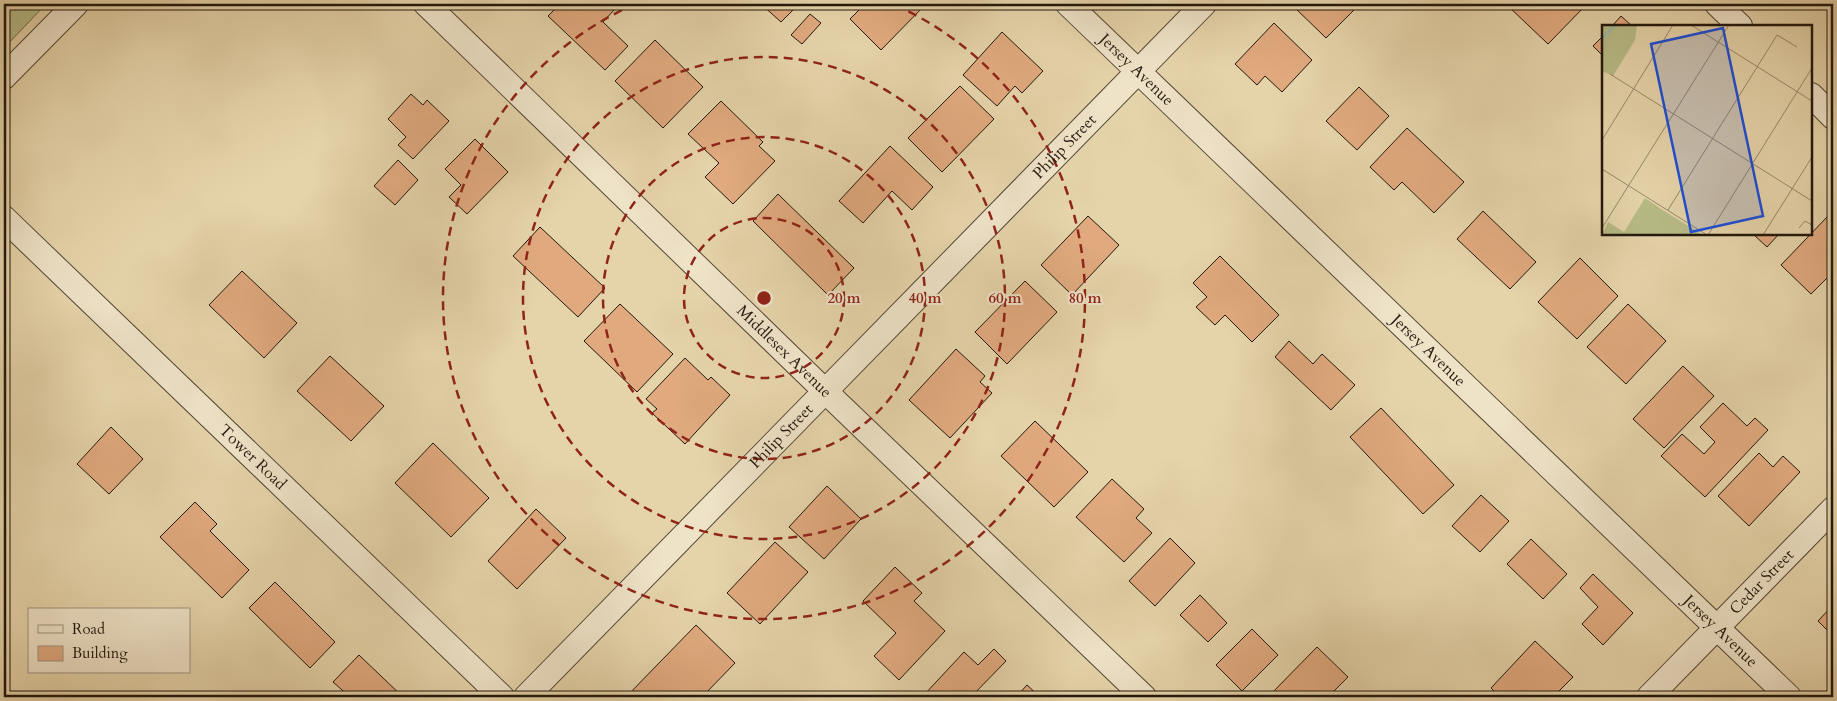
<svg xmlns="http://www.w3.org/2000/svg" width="1837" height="701" viewBox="0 0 1837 701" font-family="Cardo,serif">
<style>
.green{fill:#b7bb86;stroke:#6d6a4a}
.building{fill:#e0a97e;stroke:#23180e}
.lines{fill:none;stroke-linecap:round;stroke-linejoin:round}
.minor-casing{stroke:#544735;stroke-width:26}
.minor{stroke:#eee2c7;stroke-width:24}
.ring{fill:none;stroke:#8f2418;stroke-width:2.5;stroke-dasharray:9 6}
.labels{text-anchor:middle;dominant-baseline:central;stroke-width:4;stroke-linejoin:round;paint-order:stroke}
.street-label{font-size:16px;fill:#23180e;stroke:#eee2c7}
.inset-river{fill:none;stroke:#97b7af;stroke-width:2.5}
.inset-road{fill:none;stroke:#97886b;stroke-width:1}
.view{fill:#1d4ed8;fill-opacity:0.15;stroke:#1d4ed8;stroke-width:2.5}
.inset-edge{fill:none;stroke:#23180e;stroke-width:2.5}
.centre{fill:#8f2418;stroke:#eee2c7;stroke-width:2.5}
.ring-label{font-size:15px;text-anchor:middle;font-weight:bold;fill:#8f2418;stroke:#eee2c7;stroke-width:4;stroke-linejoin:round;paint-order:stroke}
</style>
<rect width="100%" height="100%" fill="#e5d3a9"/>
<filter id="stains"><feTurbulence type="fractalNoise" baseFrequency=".004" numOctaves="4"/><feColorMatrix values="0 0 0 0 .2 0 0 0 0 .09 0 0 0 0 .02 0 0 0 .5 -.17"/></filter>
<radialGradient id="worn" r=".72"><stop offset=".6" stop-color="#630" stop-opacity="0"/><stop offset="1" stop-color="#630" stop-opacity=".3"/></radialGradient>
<polygon class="green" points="4,4 46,4 4,48"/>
<g class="building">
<polygon points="560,4 589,4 594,8 598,4 610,4 615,9 603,22 628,46 605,70 548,16"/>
<polygon points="761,4 799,4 781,22"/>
<polygon points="865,4 926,4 881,50 850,19"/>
<polygon points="1293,4 1360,4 1326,38 1292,5"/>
<polygon points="1511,4 1587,4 1548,44 1508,6"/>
<polygon points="810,14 821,23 802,44 791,35"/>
<polygon points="1621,16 1632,26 1612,26"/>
<polygon points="1274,23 1312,60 1282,92 1265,76 1257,85 1235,64"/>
<polygon points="1002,32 1043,71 1022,93 1015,86 997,106 963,75"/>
<polygon points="1603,36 1603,56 1593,46"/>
<polygon points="655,40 703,87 663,128 615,81"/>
<polygon points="960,86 994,119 942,172 908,138"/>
<polygon points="1359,87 1389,116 1357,150 1326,121"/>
<polygon points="411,94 423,105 427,100 449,121 413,159 398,145 406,137 388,119"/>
<polygon points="721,101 763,142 759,146 775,161 733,204 705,177 719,163 688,134"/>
<polygon points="1407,128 1464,182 1434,213 1402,182 1394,190 1370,167"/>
<polygon points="475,139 508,172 467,214 449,197 461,185 445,169"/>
<polygon points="890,146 933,187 912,210 892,191 863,223 839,201"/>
<polygon points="398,160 418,180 395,205 374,186"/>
<polygon points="778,194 854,268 828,295 753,221"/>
<polygon points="1483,211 1536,262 1510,289 1457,239"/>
<polygon points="1088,216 1119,245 1072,295 1041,265"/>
<polygon points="1828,216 1833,221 1833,272 1811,294 1781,265"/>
<polygon points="540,227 605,288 578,317 513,256"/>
<polygon points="1753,234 1779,234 1767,247"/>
<polygon points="1220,256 1279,315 1252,342 1225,315 1215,325 1196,307 1207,297 1193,283"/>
<polygon points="1580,258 1618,296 1577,339 1538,302"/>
<polygon points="242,271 297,323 264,358 209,305"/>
<polygon points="1025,281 1057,312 1007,364 975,332"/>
<polygon points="620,304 673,354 637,392 584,341"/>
<polygon points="1628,304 1666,341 1626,384 1587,347"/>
<polygon points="1289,341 1313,364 1322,354 1355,385 1331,410 1275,357"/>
<polygon points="956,349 985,376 980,382 992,393 950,438 909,400"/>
<polygon points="330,356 384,406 351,441 297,391"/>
<polygon points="685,358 708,380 711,377 730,395 685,444 652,413 657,409 646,399"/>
<polygon points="1683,366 1714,396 1664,448 1633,419"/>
<polygon points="1723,403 1747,426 1755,418 1768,430 1705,497 1661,456 1682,434 1704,454 1715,442 1700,427"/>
<polygon points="1381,408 1454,485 1423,514 1350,437"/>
<polygon points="1035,421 1088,472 1054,507 1001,456"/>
<polygon points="111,427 143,459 109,494 77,464"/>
<polygon points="433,443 489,498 451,537 395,483"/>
<polygon points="1759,453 1773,467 1783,456 1800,472 1749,526 1718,496"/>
<polygon points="1112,479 1144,509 1136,518 1152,533 1124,562 1076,517"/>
<polygon points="827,486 861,519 824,559 789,527"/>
<polygon points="1481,495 1509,521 1480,552 1452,526"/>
<polygon points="195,502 217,524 210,531 249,570 222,598 160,537"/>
<polygon points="536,509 566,538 517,589 488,561"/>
<polygon points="1170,538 1195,563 1155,606 1129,581"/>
<polygon points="1531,539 1567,574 1543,599 1507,564"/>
<polygon points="775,542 808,572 760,624 727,593"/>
<polygon points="895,567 922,593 914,601 945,631 899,680 874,656 896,633 863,601"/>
<polygon points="1593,574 1633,613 1603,645 1582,624 1598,607 1580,588"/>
<polygon points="275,582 335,642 310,668 249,608"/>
<polygon points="1200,595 1227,623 1208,642 1180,615"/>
<polygon points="1833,605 1833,636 1818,621"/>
<polygon points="696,625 735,663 702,697 626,697"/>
<polygon points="1252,629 1278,655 1242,691 1216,665"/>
<polygon points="1535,641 1573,677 1553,697 1500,697 1491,688"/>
<polygon points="1317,647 1348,677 1328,697 1268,697"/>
<polygon points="994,649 1006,661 971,697 923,696 964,652 978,665"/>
<polygon points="359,655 403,697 350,697 333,682"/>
<polygon points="1027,685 1040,697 1016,697"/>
</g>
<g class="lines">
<defs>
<g id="minor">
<path id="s1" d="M426 4 825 391 1144 697"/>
<path id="s2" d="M1068 4 1789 697"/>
<polyline points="1717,4 1740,26"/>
<polyline points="4,77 76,4"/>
<polyline points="1811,95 1833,117"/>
<path id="s3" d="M4 218 502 697"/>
<path id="s4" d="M526 697 1204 4"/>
<path id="s5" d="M1649 697 1833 509"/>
</g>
</defs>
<use href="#minor" class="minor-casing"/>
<use href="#minor" class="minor"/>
</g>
<g class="ring">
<circle cx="764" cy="298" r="80"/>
<circle cx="764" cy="298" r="161"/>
<circle cx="764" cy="298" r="241"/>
<path d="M895 5A321 321 0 1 1 633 5"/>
</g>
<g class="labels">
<g class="street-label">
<text stroke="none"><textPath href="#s2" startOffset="95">Jersey Avenue</textPath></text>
<text stroke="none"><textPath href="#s4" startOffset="770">Philip Street</textPath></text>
<text stroke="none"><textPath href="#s1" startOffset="499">Middlesex Avenue</textPath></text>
<text stroke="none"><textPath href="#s2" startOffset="500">Jersey Avenue</textPath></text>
<text stroke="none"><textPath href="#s4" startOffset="365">Philip Street</textPath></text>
<text stroke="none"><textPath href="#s3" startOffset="345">Tower Road</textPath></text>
<text stroke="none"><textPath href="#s5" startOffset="161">Cedar Street</textPath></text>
<text stroke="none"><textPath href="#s2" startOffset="905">Jersey Avenue</textPath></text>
</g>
</g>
<g transform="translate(1602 25)">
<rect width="210" height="210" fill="#e5d3a9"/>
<path d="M0 0H35L33 15 11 51 0 46ZM43 173 62 186 101 210H0L6 197 22 207Z" fill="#b7bb86"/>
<path class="inset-river" d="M0 14 13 0"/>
<path class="inset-road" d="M89 0 210 76M8 49 210 176M0 115 71 0M0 144 105 210M66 185 175 10 195 22M0 203 127 0M197 203 203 196 210 200M106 210 210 43M161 210 210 132"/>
<path class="view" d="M121 3 161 191 89 207 49 19Z"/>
<rect width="210" height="210" class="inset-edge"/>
</g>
<circle cx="764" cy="298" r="8" class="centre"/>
<g class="ring-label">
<text x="844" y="303">20 m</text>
<text x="925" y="303">40 m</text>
<text x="1005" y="303">60 m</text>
<text x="1085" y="303">80 m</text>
</g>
<rect width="1837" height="701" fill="none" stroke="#e5d3a9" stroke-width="20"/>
<rect x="5" y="5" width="1827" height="691" fill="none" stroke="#23180e" stroke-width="2.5"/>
<rect x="10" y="10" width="1817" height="681" fill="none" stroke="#23180e"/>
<rect x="28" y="608" width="162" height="65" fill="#eee2c7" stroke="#9d917d"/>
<rect x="38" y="625" width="25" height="8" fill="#eee2c7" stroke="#9d917d"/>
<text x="72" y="634" font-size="15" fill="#23180e">Road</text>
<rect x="38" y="646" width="25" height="15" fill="#e0a97e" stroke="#9d917d"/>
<text x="72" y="658" font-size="15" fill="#23180e">Building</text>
<rect width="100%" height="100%" filter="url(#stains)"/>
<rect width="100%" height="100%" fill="url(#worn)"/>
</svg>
